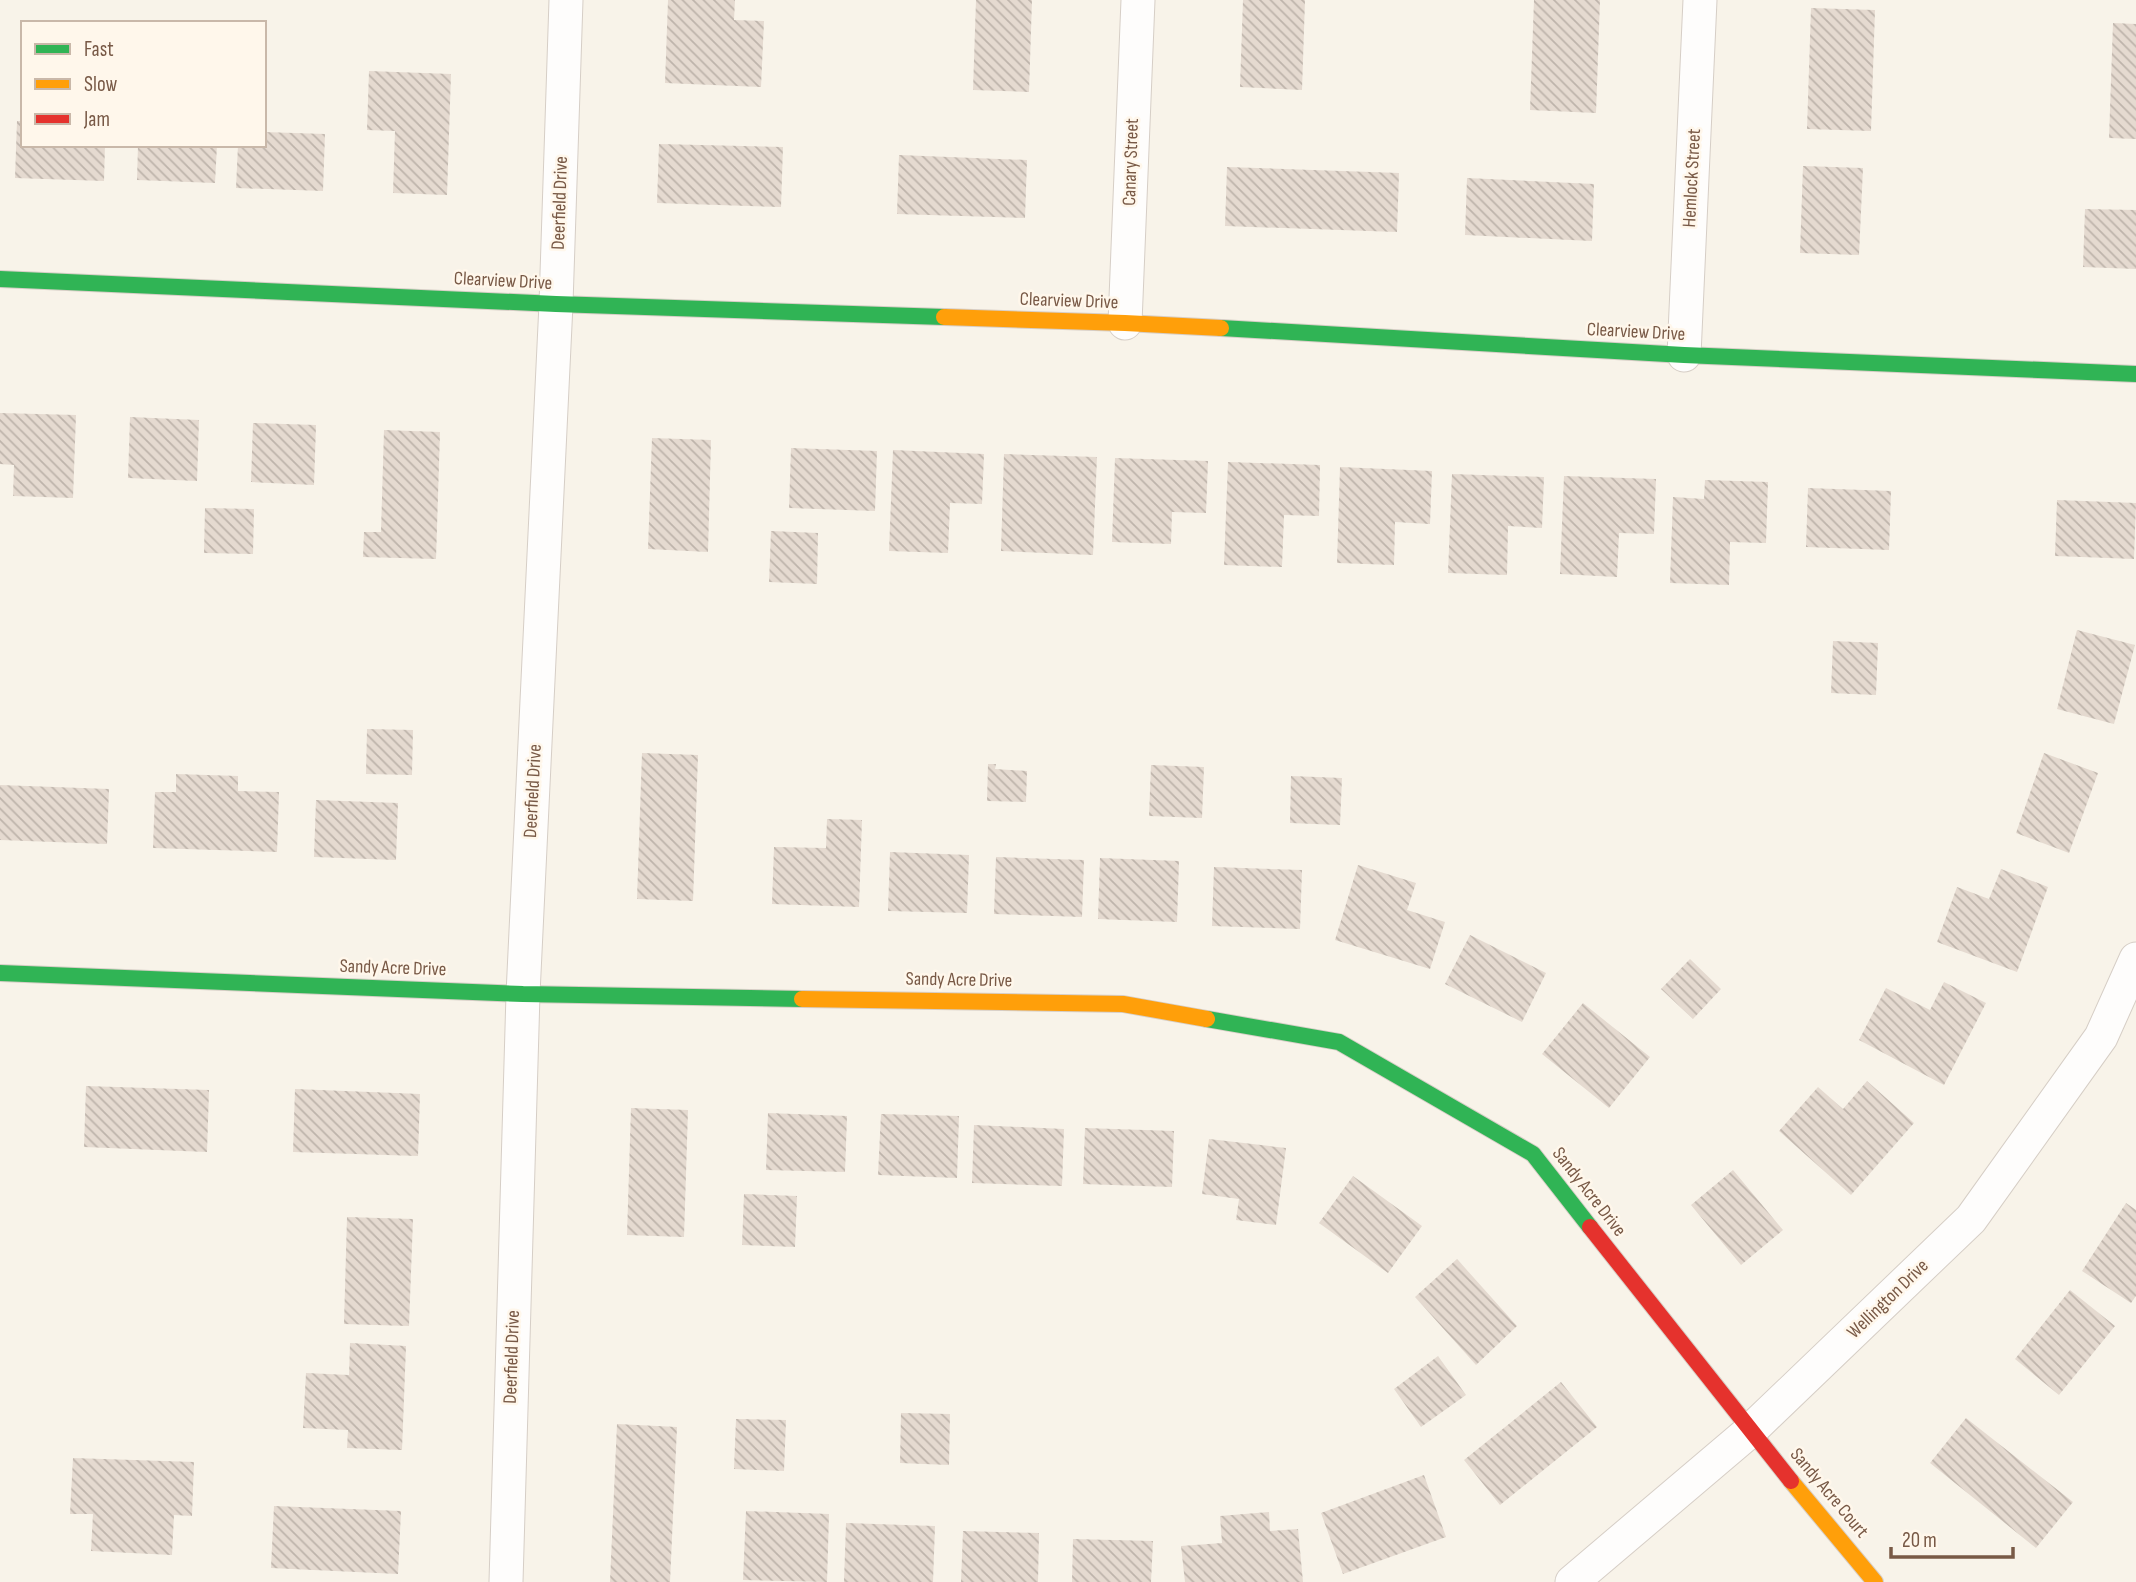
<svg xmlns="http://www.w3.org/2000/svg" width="2136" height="1582" font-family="'Sofia Sans Condensed',sans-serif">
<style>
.building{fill:url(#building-back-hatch)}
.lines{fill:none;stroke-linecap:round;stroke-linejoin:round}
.street-casing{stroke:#d6cec6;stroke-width:35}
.fast-casing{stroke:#d7cec6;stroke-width:18}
.slow-casing{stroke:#d7cec6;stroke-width:18}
.jam-casing{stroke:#d7cec6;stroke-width:18}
.street{stroke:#fefdfc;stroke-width:33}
.fast{stroke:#30b455;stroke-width:16}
.slow{stroke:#ff9f0a;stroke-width:16}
.jam{stroke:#e5322d;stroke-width:16}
.labels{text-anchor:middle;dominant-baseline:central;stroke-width:5;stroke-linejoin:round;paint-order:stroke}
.street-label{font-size:19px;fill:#785946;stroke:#fff7eb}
</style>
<defs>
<pattern id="building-back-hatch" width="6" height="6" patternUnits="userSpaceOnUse" patternTransform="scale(1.75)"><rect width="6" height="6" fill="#e5dad0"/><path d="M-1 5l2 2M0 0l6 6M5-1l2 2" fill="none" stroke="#beb4ab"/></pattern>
</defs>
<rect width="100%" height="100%" fill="#f8f3e9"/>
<path class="building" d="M 668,0 L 735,0 L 734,20 L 764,21 L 761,87 L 665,83 Z
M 976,0 L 1032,0 L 1029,92 L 973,90 Z
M 1243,0 L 1305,0 L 1302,90 L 1240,87 Z
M 1534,0 L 1600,0 L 1596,113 L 1530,110 Z
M 1811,8 L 1875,10 L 1871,131 L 1807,129 Z
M 2113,23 L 2136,24 L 2136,139 L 2109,138 Z
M 369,71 L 451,74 L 447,195 L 393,193 L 395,131 L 367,130 Z
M 17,121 L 23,121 L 23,145 L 105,145 L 104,181 L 15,178 Z
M 264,132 L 325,134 L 323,191 L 236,188 L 238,145 L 264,145 Z
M 659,144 L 783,147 L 781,207 L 657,203 Z
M 138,145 L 217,145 L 215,183 L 137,180 Z
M 899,155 L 1027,160 L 1025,218 L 897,214 Z
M 1803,166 L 1863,168 L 1859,255 L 1800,253 Z
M 1227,167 L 1399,173 L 1397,232 L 1225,226 Z
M 1467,178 L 1594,184 L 1592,241 L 1465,235 Z
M 2085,209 L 2136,210 L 2136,269 L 2083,267 Z
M 0,413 L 76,415 L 73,498 L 13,496 L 14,465 L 0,464 Z
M 130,417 L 199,420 L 197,481 L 128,478 Z
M 253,423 L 316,425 L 314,485 L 251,482 Z
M 384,430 L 440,432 L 436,559 L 363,557 L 364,532 L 381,532 Z
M 652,438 L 711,440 L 708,552 L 648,549 Z
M 791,448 L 877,451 L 875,511 L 789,508 Z
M 893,450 L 984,454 L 982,504 L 950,503 L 948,553 L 889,551 Z
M 1004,454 L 1097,457 L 1093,555 L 1001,551 Z
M 1115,458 L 1208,461 L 1206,513 L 1172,512 L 1171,544 L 1112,542 Z
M 1228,462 L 1320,465 L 1319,516 L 1284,515 L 1282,567 L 1224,565 Z
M 1340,467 L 1432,471 L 1430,524 L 1395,522 L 1394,565 L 1337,563 Z
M 1452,474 L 1544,477 L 1542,528 L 1508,526 L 1507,575 L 1448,573 Z
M 1564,476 L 1656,479 L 1654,534 L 1619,533 L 1617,577 L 1560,574 Z
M 1705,480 L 1768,482 L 1766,543 L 1730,542 L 1729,585 L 1670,583 L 1673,497 L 1704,499 Z
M 1808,488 L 1891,491 L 1889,550 L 1806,547 Z
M 2057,500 L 2136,503 L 2134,559 L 2055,556 Z
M 205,508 L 254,509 L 253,554 L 204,553 Z
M 771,531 L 818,533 L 817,584 L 769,582 Z
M 2077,630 L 2135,645 L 2114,724 L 2057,709 Z
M 1833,641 L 1878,643 L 1876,695 L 1831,693 Z
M 367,729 L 413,730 L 412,775 L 366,774 Z
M 642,753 L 698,755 L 693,901 L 637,899 Z
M 2044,753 L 2098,773 L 2069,853 L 2016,833 Z
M 988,764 L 996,764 L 995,769 L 1027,771 L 1026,802 L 987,801 Z
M 1151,765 L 1204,767 L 1202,818 L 1149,816 Z
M 176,774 L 238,776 L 238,791 L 279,792 L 277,852 L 153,848 L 155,792 L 176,792 Z
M 1291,776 L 1342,778 L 1340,825 L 1290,823 Z
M 0,785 L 109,789 L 107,844 L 0,840 Z
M 316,800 L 398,803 L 396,860 L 314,857 Z
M 827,819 L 862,820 L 859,907 L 772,904 L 774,847 L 826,848 Z
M 890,852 L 969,855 L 967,913 L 888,911 Z
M 996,857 L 1084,860 L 1082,917 L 994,914 Z
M 1100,858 L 1179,861 L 1177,922 L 1098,919 Z
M 1358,865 L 1416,883 L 1407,910 L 1445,922 L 1430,969 L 1335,940 Z
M 1214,867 L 1302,870 L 1300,929 L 1212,926 Z
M 2001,869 L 2048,887 L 2017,972 L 1937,942 L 1957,887 L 1989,899 Z
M 1470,935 L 1546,973 L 1522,1022 L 1445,984 Z
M 1690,959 L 1721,989 L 1693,1019 L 1661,989 Z
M 1944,982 L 1986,1003 L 1944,1085 L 1859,1040 L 1886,988 L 1930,1010 Z
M 1583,1003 L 1650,1057 L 1609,1108 L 1542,1054 Z
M 1867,1081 L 1914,1123 L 1851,1195 L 1779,1131 L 1818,1087 L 1843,1109 Z
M 86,1086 L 209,1090 L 207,1152 L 84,1147 Z
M 295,1089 L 420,1094 L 418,1156 L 293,1152 Z
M 631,1108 L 688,1110 L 684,1237 L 627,1235 Z
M 768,1113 L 847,1116 L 845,1172 L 766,1170 Z
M 881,1114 L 959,1116 L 957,1178 L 878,1175 Z
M 974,1125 L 1064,1129 L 1062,1186 L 972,1183 Z
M 1085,1128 L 1174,1131 L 1172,1187 L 1083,1184 Z
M 1209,1139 L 1286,1148 L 1276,1225 L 1236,1220 L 1239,1199 L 1202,1194 Z
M 1733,1170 L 1783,1230 L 1741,1265 L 1691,1205 Z
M 1353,1176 L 1422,1226 L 1388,1273 L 1319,1223 Z
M 744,1194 L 797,1196 L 795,1247 L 742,1245 Z
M 2126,1203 L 2136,1210 L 2136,1296 L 2131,1303 L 2082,1271 Z
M 347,1217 L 413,1219 L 409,1326 L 344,1324 Z
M 1457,1259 L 1517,1326 L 1476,1365 L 1415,1297 Z
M 2070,1290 L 2115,1326 L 2059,1395 L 2015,1359 Z
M 350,1343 L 406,1346 L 402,1450 L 347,1448 L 348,1430 L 303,1428 L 306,1373 L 349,1375 Z
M 1438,1356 L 1466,1395 L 1421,1427 L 1394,1389 Z
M 1561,1382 L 1597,1427 L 1500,1505 L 1464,1460 Z
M 901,1413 L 950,1414 L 949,1465 L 900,1463 Z
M 1966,1418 L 2073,1502 L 2036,1548 L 1930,1463 Z
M 736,1419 L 786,1420 L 784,1471 L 734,1469 Z
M 617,1424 L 677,1427 L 670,1582 L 610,1582 Z
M 73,1458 L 194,1462 L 192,1516 L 174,1515 L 172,1555 L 91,1551 L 93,1514 L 70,1514 Z
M 1424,1475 L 1446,1537 L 1343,1574 L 1321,1513 Z
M 274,1506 L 401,1511 L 398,1574 L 271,1568 Z
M 746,1511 L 829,1514 L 827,1582 L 743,1580 Z
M 1269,1512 L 1270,1531 L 1298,1529 L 1303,1582 L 1185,1582 L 1181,1546 L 1222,1543 L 1220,1516 Z
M 846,1523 L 935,1526 L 933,1582 L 844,1582 Z
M 963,1531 L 1039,1533 L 1038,1582 L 961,1582 Z
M 1073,1539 L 1153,1541 L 1151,1582 L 1072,1582 Z"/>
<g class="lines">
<defs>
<path id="street" d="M 1125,323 L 1138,0
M 1684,355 L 1700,0
M 506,1582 L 523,994 L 556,304 L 566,0
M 1572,1582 L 1750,1431 L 1971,1219 L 2101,1037 L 2136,959"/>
<path id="fast" d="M 0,279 L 556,304 L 944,317
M 1221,328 L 1684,355 L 2136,374
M 0,973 L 523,994 L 802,999
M 1207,1019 L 1339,1042 L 1533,1154 L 1590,1227"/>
<path id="slow" d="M 944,317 L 1125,323 L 1221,328
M 802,999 L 1123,1004 L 1207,1019
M 1791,1481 L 1875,1582"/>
<path id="jam" d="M 1590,1227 L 1791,1481"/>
</defs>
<use href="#street" class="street-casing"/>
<use href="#fast" class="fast-casing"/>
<use href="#slow" class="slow-casing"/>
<use href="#jam" class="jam-casing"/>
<use href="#street" class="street"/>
<use href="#fast" class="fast"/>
<use href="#slow" class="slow"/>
<use href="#jam" class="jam"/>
</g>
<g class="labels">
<g class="street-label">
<text transform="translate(1131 162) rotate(-88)">Canary Street</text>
<text transform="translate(1692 178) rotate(-87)">Hemlock Street</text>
<text transform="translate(560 203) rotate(-88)">Deerfield Drive</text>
<text transform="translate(503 281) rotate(3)">Clearview Drive</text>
<text transform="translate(1069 301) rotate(2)">Clearview Drive</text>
<text transform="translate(1636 332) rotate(3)">Clearview Drive</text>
<text transform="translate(533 791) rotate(-87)">Deerfield Drive</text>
<text transform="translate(393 968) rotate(2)">Sandy Acre Drive</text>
<text transform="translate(959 980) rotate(1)">Sandy Acre Drive</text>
<text transform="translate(1589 1192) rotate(52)">Sandy Acre Drive</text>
<text transform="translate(1888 1299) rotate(-44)">Wellington Drive</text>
<text transform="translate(512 1357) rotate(-88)">Deerfield Drive</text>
<text transform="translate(1829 1493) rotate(50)">Sandy Acre Court</text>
</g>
</g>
<rect x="21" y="21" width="245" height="126" fill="#fff7eb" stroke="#c9b8a9" stroke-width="2"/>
<rect x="35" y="44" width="35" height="10" fill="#30b455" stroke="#c9b8a9" stroke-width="2"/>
<text x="84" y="56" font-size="21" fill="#785946">Fast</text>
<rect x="35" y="79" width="35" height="10" fill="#ff9f0a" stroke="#c9b8a9" stroke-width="2"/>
<text x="84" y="91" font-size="21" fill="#785946">Slow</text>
<rect x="35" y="114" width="35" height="10" fill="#e5322d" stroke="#c9b8a9" stroke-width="2"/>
<text x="84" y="126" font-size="21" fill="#785946">Jam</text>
<path d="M1891 1547v10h122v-10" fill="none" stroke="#785946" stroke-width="3.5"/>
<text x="1902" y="1547" font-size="21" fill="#785946" stroke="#fff7eb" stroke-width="5" paint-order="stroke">20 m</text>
</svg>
